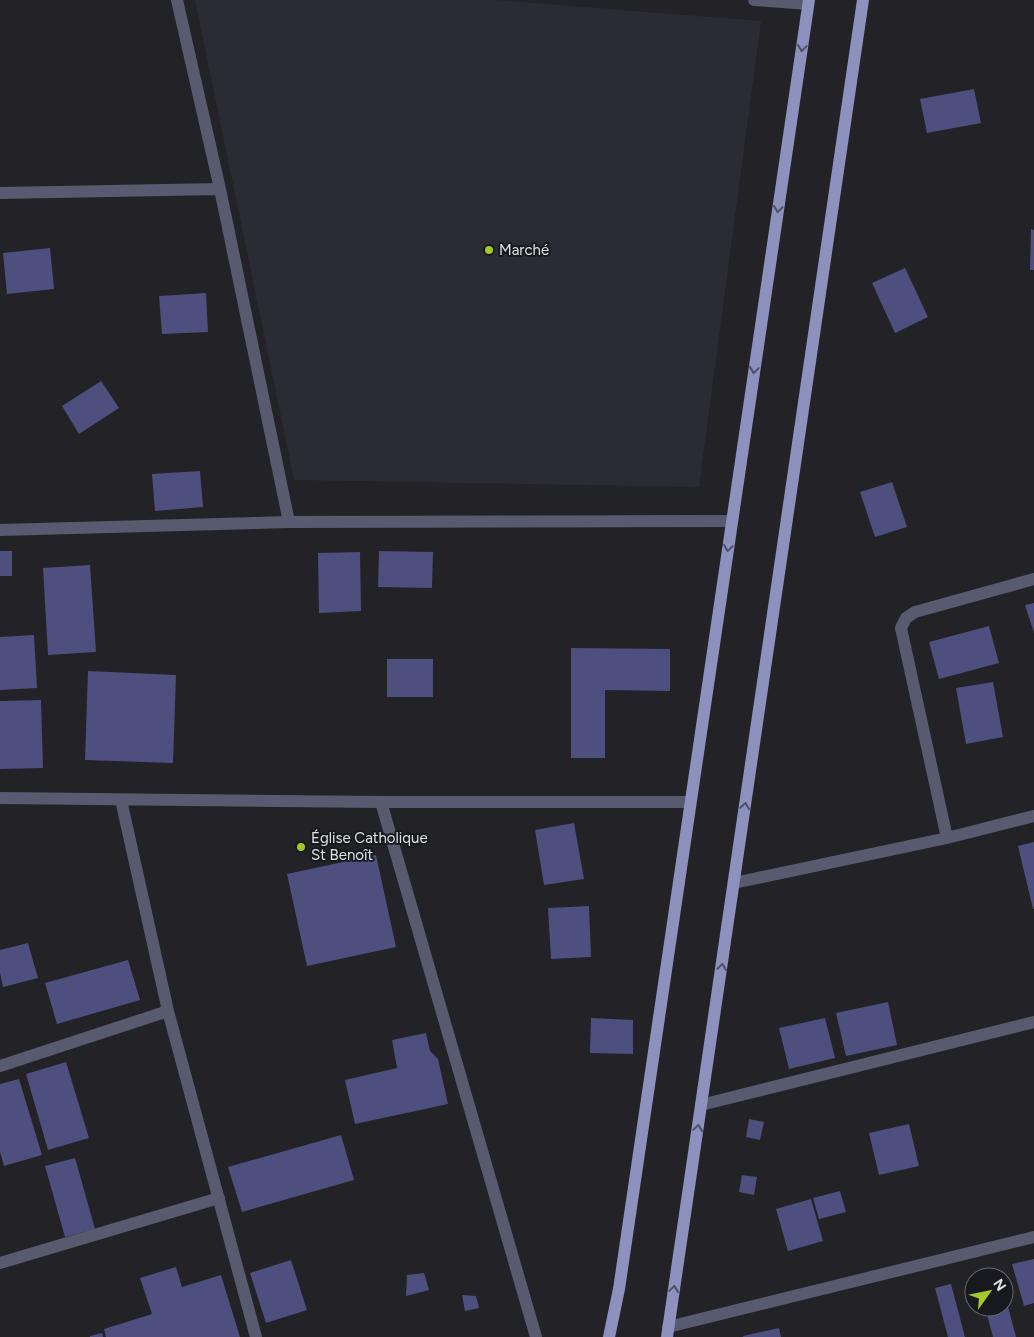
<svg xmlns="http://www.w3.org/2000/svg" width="1034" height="1337" font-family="Figtree,sans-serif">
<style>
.built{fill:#2a2b35}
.building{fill:#4d4f7e}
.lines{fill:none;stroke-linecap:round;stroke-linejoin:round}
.minor{stroke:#585a6f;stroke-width:12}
.major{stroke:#8d91bd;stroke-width:12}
.oneway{stroke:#4d4f66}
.poi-dot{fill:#a1c92a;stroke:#18191e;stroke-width:2}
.labels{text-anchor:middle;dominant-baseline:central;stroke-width:4;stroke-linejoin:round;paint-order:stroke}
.poi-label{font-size:15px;fill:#e0e1e4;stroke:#18191e;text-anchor:start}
</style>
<rect width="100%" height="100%" fill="#222227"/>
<path class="built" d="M 195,0 L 494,0 L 761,21 L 699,487 L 294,480 Z"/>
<path class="building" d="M 974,89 L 981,123 L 927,133 L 920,99 Z
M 1031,229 L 1034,230 L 1034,270 L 1030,270 Z
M 50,248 L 54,289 L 7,294 L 3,253 Z
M 905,268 L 928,317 L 895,333 L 872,283 Z
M 206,293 L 208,332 L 162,334 L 159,296 Z
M 101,381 L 119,408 L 79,434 L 62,406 Z
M 200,471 L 203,507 L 155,511 L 152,474 Z
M 892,482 L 907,527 L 875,537 L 860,492 Z
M 0,551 L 12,551 L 12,576 L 0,576 Z
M 379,551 L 433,552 L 432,588 L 378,587 Z
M 360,552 L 361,611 L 319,613 L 318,553 Z
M 90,565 L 96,652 L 48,655 L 43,568 Z
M 1034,603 L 1034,633 L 1025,605 Z
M 989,626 L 999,663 L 939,679 L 929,642 Z
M 34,635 L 37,688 L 0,690 L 0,637 Z
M 571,648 L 670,649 L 670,691 L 605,690 L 605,758 L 571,758 Z
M 387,659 L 433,659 L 433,697 L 387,697 Z
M 88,671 L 176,675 L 173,763 L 85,760 Z
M 993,682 L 1003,737 L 966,744 L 956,688 Z
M 41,700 L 43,768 L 0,769 L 0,701 Z
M 574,823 L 584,879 L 544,885 L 535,830 Z
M 1034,842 L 1034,909 L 1033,909 L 1018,846 Z
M 376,855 L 396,947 L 307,966 L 287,874 Z
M 589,906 L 591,957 L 551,959 L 548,908 Z
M 28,943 L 38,978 L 3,987 L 0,973 L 0,950 Z
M 128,960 L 140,1000 L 57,1024 L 45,983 Z
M 888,1002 L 897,1045 L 846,1056 L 836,1013 Z
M 591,1018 L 633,1020 L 633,1054 L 590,1053 Z
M 825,1018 L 835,1058 L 789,1069 L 779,1028 Z
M 426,1033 L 430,1051 L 438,1059 L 448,1104 L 355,1124 L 345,1080 L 397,1068 L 392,1040 Z
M 66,1062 L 89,1138 L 48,1150 L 26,1074 Z
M 19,1079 L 42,1155 L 4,1166 L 0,1152 L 0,1084 Z
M 749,1119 L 764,1122 L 760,1140 L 746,1137 Z
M 909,1124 L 919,1166 L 879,1175 L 869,1133 Z
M 341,1135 L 354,1180 L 242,1212 L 228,1167 Z
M 75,1158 L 95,1229 L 65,1237 L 45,1166 Z
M 742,1175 L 757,1177 L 754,1195 L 739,1192 Z
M 840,1191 L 846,1212 L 819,1219 L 813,1198 Z
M 811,1199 L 823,1241 L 788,1251 L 776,1209 Z
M 1034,1259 L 1034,1303 L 1024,1306 L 1012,1264 Z
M 291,1260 L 307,1310 L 266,1323 L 250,1273 Z
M 176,1267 L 182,1287 L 221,1275 L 240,1337 L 106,1337 L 104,1329 L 152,1314 L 140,1278 Z
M 998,1271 L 1000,1277 L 979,1277 L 979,1276 Z
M 424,1273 L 429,1290 L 406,1296 L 407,1275 Z
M 951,1284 L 965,1337 L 948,1337 L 935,1288 Z
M 462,1295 L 476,1296 L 479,1308 L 465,1311 Z
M 1005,1295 L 1016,1337 L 993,1337 L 985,1307 L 1004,1307 Z
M 779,1328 L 781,1337 L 743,1337 L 743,1336 Z
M 102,1333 L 103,1337 L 90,1337 L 90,1336 Z"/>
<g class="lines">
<path class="minor" d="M 177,0 L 220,189 L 289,522
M 754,0 L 808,4
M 0,193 L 220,189
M 0,530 L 289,522 L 732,521
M 0,798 L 381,802 L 690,802
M 121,800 L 168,1011 L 256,1337
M 381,802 L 536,1337
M 947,838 L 901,628 L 906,618 L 915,612 L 1034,579
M 734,883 L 947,838 L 1034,816
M 0,1066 L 168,1011
M 701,1105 L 1034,1022
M 0,1263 L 219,1198
M 668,1327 L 1034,1237"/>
<path class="major" d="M 609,1337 L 619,1289 L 809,0
M 667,1337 L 863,0"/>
</g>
<defs><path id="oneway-chevron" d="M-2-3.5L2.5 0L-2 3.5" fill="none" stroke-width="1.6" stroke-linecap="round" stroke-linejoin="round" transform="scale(1.25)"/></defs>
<g class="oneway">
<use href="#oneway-chevron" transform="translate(802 48) rotate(98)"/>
<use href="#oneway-chevron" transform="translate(778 209) rotate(98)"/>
<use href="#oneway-chevron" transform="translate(754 370) rotate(98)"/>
<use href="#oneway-chevron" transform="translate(728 548) rotate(98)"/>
<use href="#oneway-chevron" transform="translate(745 806) rotate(-82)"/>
<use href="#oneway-chevron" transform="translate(722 967) rotate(-82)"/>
<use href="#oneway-chevron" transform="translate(698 1128) rotate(-82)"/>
<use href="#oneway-chevron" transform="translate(674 1289) rotate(-82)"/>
</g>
<g class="poi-dot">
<circle cx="489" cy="250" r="5"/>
<circle cx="301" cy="847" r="5"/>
</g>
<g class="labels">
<g class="poi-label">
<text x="499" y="250">Marché</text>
<text x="311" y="838">Église Catholique<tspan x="311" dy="17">St Benoît</tspan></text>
</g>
</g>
<g transform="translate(989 1292) rotate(57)"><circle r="24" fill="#18191e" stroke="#68696d"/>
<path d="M0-4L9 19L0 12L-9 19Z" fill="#a1c92a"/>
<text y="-8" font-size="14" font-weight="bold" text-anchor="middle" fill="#e0e1e4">N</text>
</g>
</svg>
